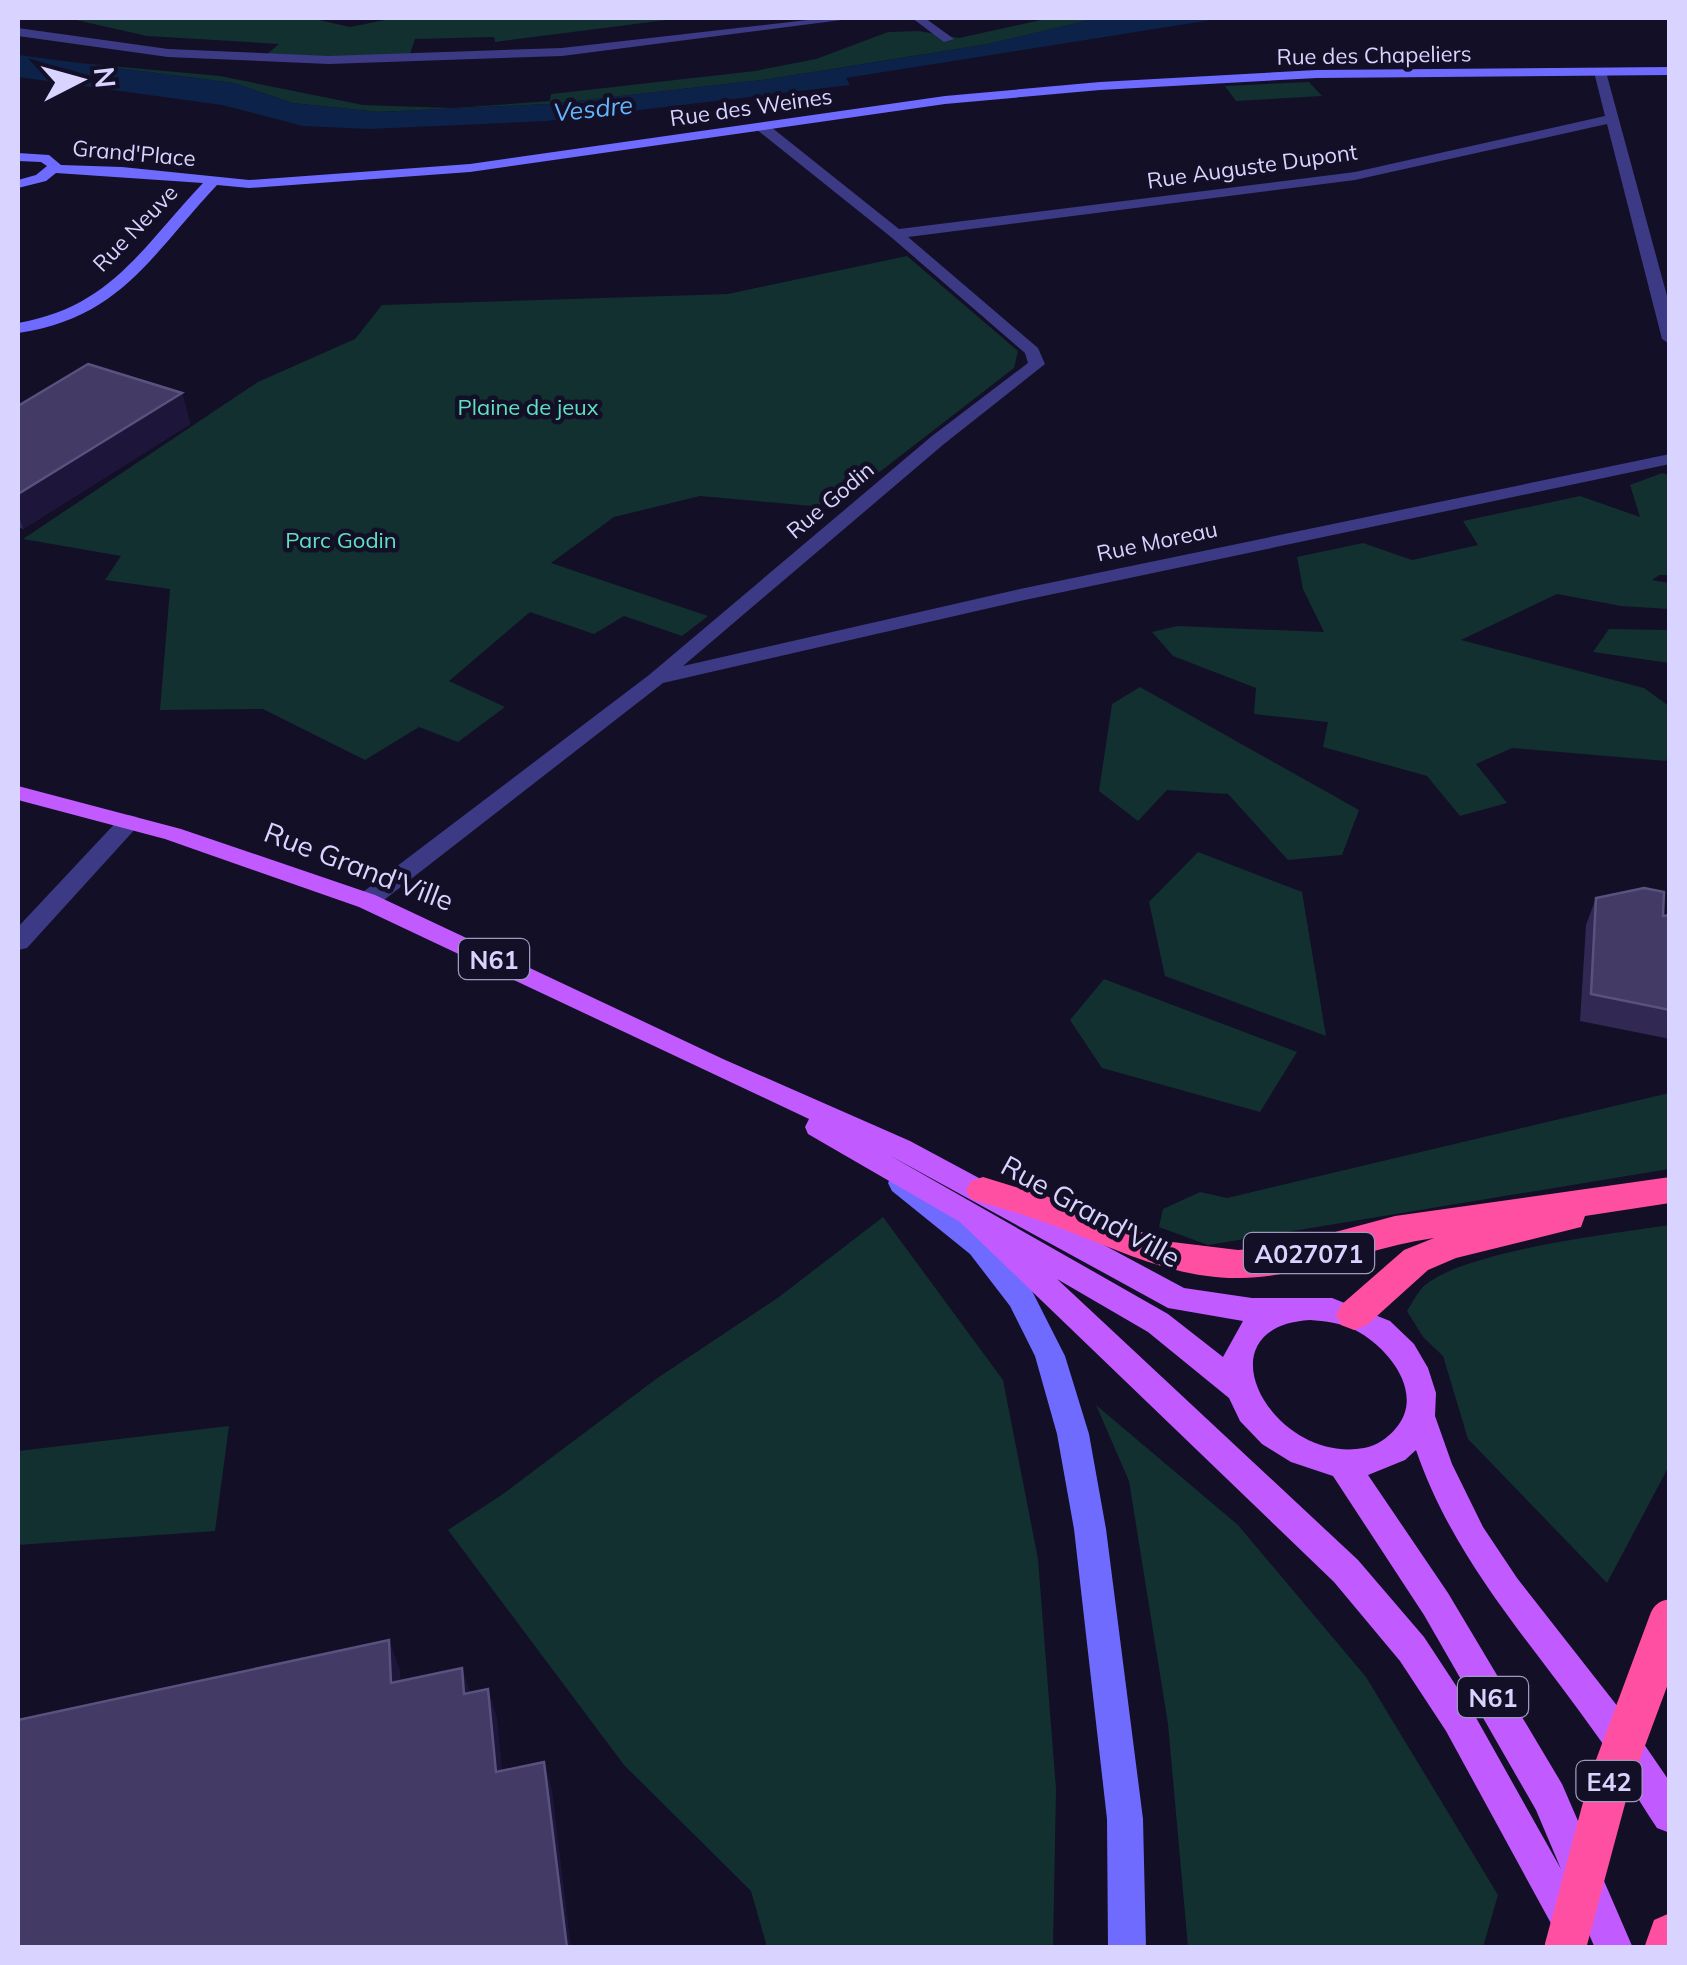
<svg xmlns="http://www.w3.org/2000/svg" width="1687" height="1965" font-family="Mulish,sans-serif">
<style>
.green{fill:#12302f}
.water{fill:#0c2248}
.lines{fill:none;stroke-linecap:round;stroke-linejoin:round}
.street{fill:#3d3a85;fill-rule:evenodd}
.secondary{fill:#6f6bff;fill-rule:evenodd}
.primary{fill:#c25bff;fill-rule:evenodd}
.highway{fill:#ff4fa3;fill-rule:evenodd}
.highway-bridge{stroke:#ff4fa3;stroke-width:41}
.wall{fill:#312854}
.shaded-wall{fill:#1d163a}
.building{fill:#433a66;stroke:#5a527e;stroke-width:2.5}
.labels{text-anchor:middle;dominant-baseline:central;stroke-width:9;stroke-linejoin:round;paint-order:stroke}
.far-street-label{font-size:22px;fill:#d9d4ff;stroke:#130f26}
.far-park-label{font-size:22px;fill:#5fe0c0;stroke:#130f26}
.far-water-label{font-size:25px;font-style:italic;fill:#62b6ff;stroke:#130f26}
.shield{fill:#130f26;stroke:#9e99be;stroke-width:2.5}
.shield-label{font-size:25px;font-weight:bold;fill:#d9d4ff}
.street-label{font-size:28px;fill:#d9d4ff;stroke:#130f26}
</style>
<rect width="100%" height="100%" fill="#130f26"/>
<path class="green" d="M 67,18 L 310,18 L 350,27 L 395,18 L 682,18 L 495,42 L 494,37 L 415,39 L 409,57 L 265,56 L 279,44 L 147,36 Z
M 1050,18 L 1099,18 L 988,44 L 770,79 L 550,104 L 378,112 L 292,103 L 234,83 L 78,63 L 220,76 L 363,105 L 453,108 L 550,101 L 551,94 L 755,71 L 816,59 L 888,32 L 919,31 L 959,38 Z
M 1309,82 L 1322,96 L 1236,101 L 1225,86 Z
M 907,256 L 1018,351 L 1014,368 L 833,508 L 700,496 L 614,517 L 551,563 L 708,616 L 682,636 L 624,616 L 594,634 L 530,612 L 449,681 L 505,707 L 458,742 L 419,727 L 365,760 L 263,709 L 160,710 L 170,589 L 105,580 L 121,556 L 23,539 L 258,382 L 355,339 L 382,305 L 728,294 Z
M 1662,473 L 1669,475 L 1669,575 L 1659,575 L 1652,580 L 1669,583 L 1669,609 L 1621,606 L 1557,594 L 1461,640 L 1644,688 L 1669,706 L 1669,752 L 1666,761 L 1512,748 L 1476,764 L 1507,803 L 1460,816 L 1427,776 L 1323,747 L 1328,722 L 1254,714 L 1256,688 L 1173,656 L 1152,632 L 1177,626 L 1324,632 L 1303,589 L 1297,557 L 1363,543 L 1412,560 L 1478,545 L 1463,521 L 1580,496 L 1640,517 L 1630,485 Z
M 1609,629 L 1669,630 L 1669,663 L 1593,652 Z
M 1140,687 L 1359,810 L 1342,855 L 1288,860 L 1228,794 L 1167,790 L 1138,821 L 1099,791 L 1112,704 Z
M 1198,852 L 1302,892 L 1326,1036 L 1165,976 L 1149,902 Z
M 1104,979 L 1297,1052 L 1260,1112 L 1102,1068 L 1070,1020 Z
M 1669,1093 L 1669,1169 L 1208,1245 L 1159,1227 L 1163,1209 L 1200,1192 L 1227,1198 Z
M 883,1217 L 1003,1380 L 1038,1559 L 1056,1789 L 1053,1947 L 767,1947 L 751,1891 L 624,1765 L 448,1530 L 503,1494 L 656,1379 L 779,1297 Z
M 1669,1225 L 1669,1466 L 1607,1583 L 1468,1439 L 1443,1356 L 1423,1337 L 1407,1311 C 1412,1303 1418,1291 1425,1285 C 1468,1250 1612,1234 1669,1225 Z
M 1096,1405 L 1238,1525 L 1366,1677 L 1498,1895 L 1483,1947 L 1188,1947 L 1168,1724 L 1129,1481 Z
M 229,1426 L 215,1531 L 18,1545 L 18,1451 Z"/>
<path class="water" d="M 1096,18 L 1224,18 L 846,78 L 850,85 L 547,121 L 370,129 L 303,126 L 222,105 L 18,77 L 18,55 L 234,83 L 292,103 L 378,112 L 550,104 L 770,79 L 988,44 Z"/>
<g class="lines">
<path class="street" d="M 825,18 L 857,18 L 562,56 L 329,64 L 168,57 L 18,36 L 18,28 L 168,49 L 329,56 L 562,48 Z
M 912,18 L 925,18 L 954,39 L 944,42 Z
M 1600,68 L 1606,72 L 1670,307 L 1670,344 L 1662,339 L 1607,124 L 1355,180 L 908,237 L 1038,348 L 1045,364 L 944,444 L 683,666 L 1020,589 L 1670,454 L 1670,464 L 1020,601 L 663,683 L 375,907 L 359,907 L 355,901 L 359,895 L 649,675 L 932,436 L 1028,363 L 1025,353 L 891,237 L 756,129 L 756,123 L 766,123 L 899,229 L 1355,172 L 1605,116 L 1594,72 Z
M 129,815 L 137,817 L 140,822 L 137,827 L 27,948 L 18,950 L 18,927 L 121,817 Z"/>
<path class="secondary" d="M 1670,67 L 1670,75 L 1317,78 L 1100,90 L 945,104 L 470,172 L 249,188 L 217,185 C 151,255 121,318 18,333 L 18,323 C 111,307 142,247 203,183 L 56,173 L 46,181 L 18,188 L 18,180 L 36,175 L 47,166 L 41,162 L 18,161 L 18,153 L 49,155 L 61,165 L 122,167 L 249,180 L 470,164 L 945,96 L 1100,82 L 1317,70 Z
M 902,1172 L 912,1175 L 990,1238 L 1031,1289 L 1065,1356 L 1089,1434 L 1106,1529 L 1143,1819 L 1146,1948 L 1108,1948 L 1107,1819 L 1074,1529 L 1057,1434 L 1035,1356 L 1010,1306 L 970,1254 L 892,1191 L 888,1183 L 892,1175 Z"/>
<path class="primary" d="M 18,786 L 181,829 L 375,895 L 723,1059 L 910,1141 L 1184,1288 L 1252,1298 L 1332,1298 L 1390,1321 L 1414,1344 L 1428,1368 L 1436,1393 L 1435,1416 L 1452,1464 L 1483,1527 L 1517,1578 L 1622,1712 L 1670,1782 L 1670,1833 L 1657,1828 C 1637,1798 1619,1766 1598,1737 C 1532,1643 1454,1561 1416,1450 L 1405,1460 L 1368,1475 L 1448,1593 L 1562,1784 L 1633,1948 L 1595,1948 L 1588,1932 L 1585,1938 L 1572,1944 L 1559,1938 L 1446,1731 L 1400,1661 L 1334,1582 L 960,1222 L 808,1134 L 805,1127 L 809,1119 L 359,907 L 165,839 L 18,800 ZM 889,1155 L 1168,1308 L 1243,1321 L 1223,1357 L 1168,1314 ZM 1057,1279 L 1148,1332 L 1229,1398 L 1240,1421 L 1262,1444 L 1291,1462 L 1333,1476 L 1424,1615 L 1536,1810 L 1561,1869 L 1470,1707 L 1424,1637 L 1358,1560 ZM 1310,1320 C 1325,1321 1341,1323 1355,1330 C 1387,1346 1426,1393 1396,1428 C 1388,1438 1376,1446 1364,1448 C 1273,1465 1196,1327 1310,1320 Z"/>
<path class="highway" d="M 983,1177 L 1065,1202 L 1164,1241 L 1238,1250 L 1283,1246 L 1395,1216 L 1670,1177 L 1670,1203 L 1585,1216 L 1581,1227 L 1456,1258 L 1428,1270 L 1367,1325 L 1354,1330 L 1341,1325 L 1336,1315 L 1341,1305 L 1404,1250 L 1434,1238 C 1369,1247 1306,1277 1240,1278 C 1168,1279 1110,1245 1044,1222 C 1020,1213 995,1207 971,1199 L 966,1190 L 971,1181 Z
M 1670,1913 L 1670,1948 L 1644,1948 L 1654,1920 Z"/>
<path class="highway-bridge" d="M 1565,1948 L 1610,1781 L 1670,1620"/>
</g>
<path class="wall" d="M 182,393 L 190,424 L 23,529 L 18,527 L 18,406 Z
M 1596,898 L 1663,916 L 1670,915 L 1670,1039 L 1580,1021 L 1586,925 Z"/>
<path class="shaded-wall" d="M 182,393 L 190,424 L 23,529 L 18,513 L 18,494 Z
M 389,1640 L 400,1670 L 402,1712 L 391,1683 Z
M 462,1668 L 472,1697 L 464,1694 Z
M 488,1689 L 497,1718 L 505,1800 L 496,1772 Z
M 544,1762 L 552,1790 L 571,1948 L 567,1948 Z"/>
<path class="building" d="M 88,364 L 182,393 L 18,494 L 18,406 Z
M 1644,888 L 1664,892 L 1663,916 L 1670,915 L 1670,1010 L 1591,994 L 1596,898 Z
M 389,1640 L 391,1683 L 462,1668 L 464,1694 L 488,1689 L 496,1772 L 544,1762 L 567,1948 L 18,1948 L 18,1720 Z"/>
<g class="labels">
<g class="far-street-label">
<text transform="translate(1374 55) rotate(-1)">Rue des Chapeliers</text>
<text transform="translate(751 107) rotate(-8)">Rue des Weines</text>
<text transform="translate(134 153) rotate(5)">Grand'Place</text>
<text transform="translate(1252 166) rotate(-8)">Rue Auguste Dupont</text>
<text transform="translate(135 228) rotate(-46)">Rue Neuve</text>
<text transform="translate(830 500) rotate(-40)">Rue Godin</text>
<text transform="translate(1157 541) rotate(-12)">Rue Moreau</text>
</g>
<g class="far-park-label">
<text x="528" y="407">Plaine de jeux</text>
<text x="341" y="540">Parc Godin</text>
</g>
<g class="far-water-label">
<text transform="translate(593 108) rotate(-6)">Vesdre</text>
</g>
<g class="shield">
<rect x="459" y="939" width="70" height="40" rx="8"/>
<rect x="1244" y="1233" width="130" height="40" rx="8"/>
<rect x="1458" y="1677" width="70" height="40" rx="8"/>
<rect x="1576.5" y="1761" width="65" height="40" rx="8"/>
</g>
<g class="shield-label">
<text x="494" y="959">N61</text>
<text x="1309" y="1253">A027071</text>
<text x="1493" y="1697">N61</text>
<text x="1609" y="1781">E42</text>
</g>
<g class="street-label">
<text transform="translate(359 866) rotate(21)">Rue Grand'Ville</text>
<text transform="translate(1091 1211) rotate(29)">Rue Grand'Ville</text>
</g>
</g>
<rect width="1687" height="1965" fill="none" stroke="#d9d4ff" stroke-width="40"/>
<g transform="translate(80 80) rotate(84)" stroke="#130f26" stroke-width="8" paint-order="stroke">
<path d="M0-8L18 38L0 25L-18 38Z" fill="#d9d4ff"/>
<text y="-15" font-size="28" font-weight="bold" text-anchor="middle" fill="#d9d4ff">N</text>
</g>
</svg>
